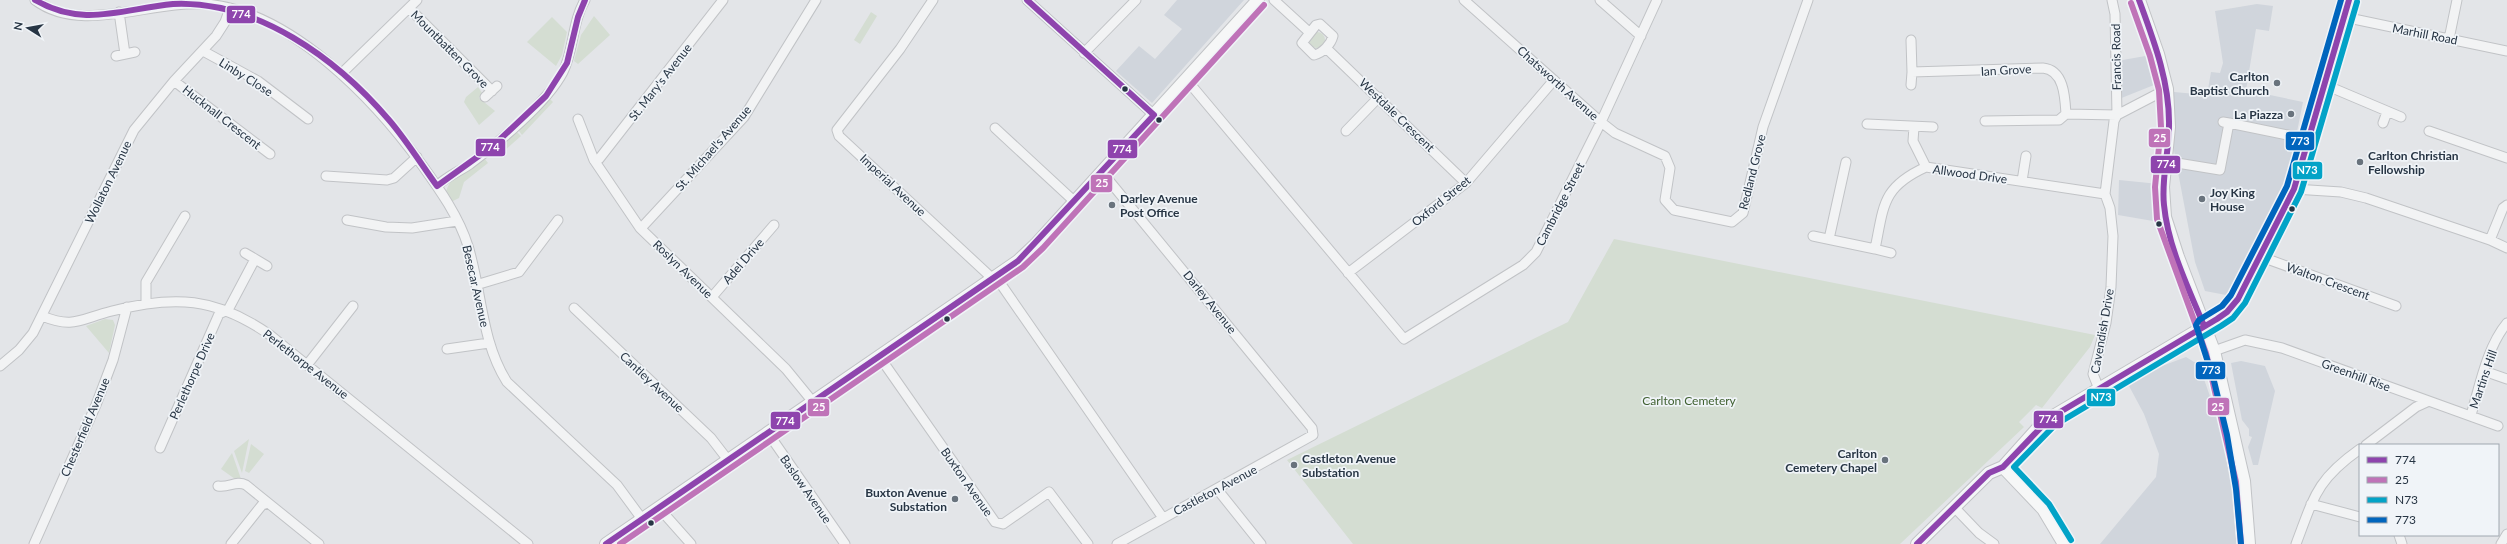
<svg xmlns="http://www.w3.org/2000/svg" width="2507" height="544" font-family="Lato,sans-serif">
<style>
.built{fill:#d0d5dc}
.green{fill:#d4ddd2}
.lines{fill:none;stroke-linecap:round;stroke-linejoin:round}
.street-casing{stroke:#c1c3c6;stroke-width:11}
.secondary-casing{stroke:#c1c3c6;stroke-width:14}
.street{stroke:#f2f3f4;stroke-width:9}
.secondary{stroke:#f6f7f7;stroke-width:12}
.bus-1-casing{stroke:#f0f4f8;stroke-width:9}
.bus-2-casing{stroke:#f0f4f8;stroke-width:9}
.bus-3-casing{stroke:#f0f4f8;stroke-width:9}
.bus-4-casing{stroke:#f0f4f8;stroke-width:9}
.bus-1{stroke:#8e44ad;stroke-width:6}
.bus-2{stroke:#bf73b8;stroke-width:6}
.bus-3{stroke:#02a3c7;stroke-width:6}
.bus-4{stroke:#0065bd;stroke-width:6}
.poi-dot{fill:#69737d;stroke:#f0f4f8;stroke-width:1.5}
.bus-dot{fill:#273544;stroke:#f0f4f8;stroke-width:1.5}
.labels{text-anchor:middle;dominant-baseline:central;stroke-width:3.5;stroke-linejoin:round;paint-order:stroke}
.street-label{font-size:12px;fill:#273544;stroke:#f0f4f8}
.poi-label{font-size:12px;font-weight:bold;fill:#273544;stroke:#f0f4f8;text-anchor:end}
.park-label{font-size:12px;fill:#416132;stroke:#f0f4f8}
.line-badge{stroke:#f0f4f8;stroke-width:1.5}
.badge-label{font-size:11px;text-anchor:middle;font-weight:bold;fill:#fff}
</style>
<rect width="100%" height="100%" fill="#e3e5e8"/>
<path class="built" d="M 1177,0 L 1244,0 L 1152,103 L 1116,71 L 1139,46 L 1155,59 L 1182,29 L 1164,15 Z
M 2257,4 L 2273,6 L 2269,31 L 2256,29 L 2246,90 L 2303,102 L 2285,191 L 2230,296 L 2226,295 L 2205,291 L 2195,262 L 2174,151 L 2174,92 L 2207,95 L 2211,72 L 2220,73 L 2223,63 L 2215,11 Z
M 2151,55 L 2159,83 L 2119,99 L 2117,61 Z
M 2119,180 L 2159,184 L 2153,221 L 2118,215 Z
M 2186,357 L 2199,365 L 2232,459 L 2236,479 L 2239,544 L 2100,544 L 2156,477 L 2159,454 L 2144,414 L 2129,386 L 2154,369 Z
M 2241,361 L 2265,366 L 2275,391 L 2258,465 L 2253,465 L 2248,447 L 2252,437 L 2249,436 L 2249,429 L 2242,420 L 2231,363 Z"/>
<path class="green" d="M 871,12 L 877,16 L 860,44 L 854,40 Z
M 594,16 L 610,35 L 578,64 L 574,61 L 581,35 Z
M 552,17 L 567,32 L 562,55 L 556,66 L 527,42 Z
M1309 40a8 8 0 1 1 16 0a8 8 0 1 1-16 0Z
M 478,87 L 482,93 L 479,98 L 495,111 L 479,125 L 464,102 L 466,97 Z
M 551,94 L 553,96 L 550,99 L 553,102 L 522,135 L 519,131 L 520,127 Z
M 516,131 L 521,136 L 497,157 L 493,152 Z
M 484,158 L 488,163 L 464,182 L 459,198 L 451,202 L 446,191 L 450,182 Z
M 1614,239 L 2095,335 L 2090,347 L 2042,408 L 2036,405 L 2019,422 L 2024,427 L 1900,544 L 1353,544 L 1287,460 L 1568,322 Z
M 105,319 L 113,320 L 115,325 L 109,353 L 86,326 Z
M 249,439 L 242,473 L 234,451 Z
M 251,444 L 264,454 L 249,473 L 245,471 Z
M 232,453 L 241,479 L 235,479 L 221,469 Z"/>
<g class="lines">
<defs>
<path id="street" d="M 35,0 C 81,35 150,0 206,4 C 291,11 375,100 422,165 C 440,190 459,217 468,246 C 482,291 481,341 507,382 L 617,485 L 642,519
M 933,0 L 900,49 L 837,130 L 839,136 L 993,279
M 1027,0 L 1154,115
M 1274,0 L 1309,32
M 1464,0 L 1601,122 L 1615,133 L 1665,156 L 1670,168 L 1665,200 L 1674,210 L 1732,222 L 1743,213 L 1763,127 L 1808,0
M 1600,0 L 1641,36
M 409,8 L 492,91
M 119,12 L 125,54
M 2344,17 L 2507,51
M 1320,24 L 1333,36 C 1331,44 1323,53 1314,55 L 1302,43 L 1316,25 Z
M 2449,39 L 2457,0
M 1911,40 L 1912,72 L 2043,68 C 2064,70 2065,97 2066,114
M 1326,48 L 1466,183
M 203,51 L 258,81 L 308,119
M 1084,53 L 1136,0
M 116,56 L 135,52
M 341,74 L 417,0
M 1186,79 L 1404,339 L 1523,265 L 1536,252 L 1601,122 L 1657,0
M 174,81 L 270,154
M 2323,84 L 2401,117
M 1911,85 L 1912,72
M 485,97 L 497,86
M 578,119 L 594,160 L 640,228 L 786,369 L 813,402
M 1985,121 L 2059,120 L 2066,114 L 2117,115 L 2115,14 L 2112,0
M 2229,123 L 2307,139
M 2383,123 L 2387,112
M 1867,124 L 1933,127
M 1914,127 L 1913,141 L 1926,167
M 995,128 L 1075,202
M 1346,131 L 1379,97
M 2429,131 L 2507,158
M 594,160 L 599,159 L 723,0
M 2165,161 L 2220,170 L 2229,123 L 2223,122
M 1102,172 L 1312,428 L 1313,435 L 1117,544
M 326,176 L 387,180 L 394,178 L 417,157
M 2022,181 L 2026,156
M 437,186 C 446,177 460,171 470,164 C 498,143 547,103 563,72 C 574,50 572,22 585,0
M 2294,189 L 2341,192 L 2366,198 L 2490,240 L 2507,248
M 347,220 L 386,227 L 412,228 L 457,221
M 640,228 L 644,225 L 744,117 L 816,0
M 1813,236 L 1875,249 C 1884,205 1882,187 1926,167 L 2105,194
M 1829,239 L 1846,162
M 2490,240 L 2503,208 L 2507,205
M 1875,249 L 1891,253
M 245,253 L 267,266
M 2259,256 L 2396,306
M 1348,273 L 1466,183 L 1554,80
M 996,277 L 1163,518
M 476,285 L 519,272 L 558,220
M 712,297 L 774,225
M 146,304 L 146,282 L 185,216
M 574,308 L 711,438 L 728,460
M 42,316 C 74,329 80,319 112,311 C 174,295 216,297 270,335 L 528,544
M 447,349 L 489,343
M 2214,351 L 2245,340 L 2282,348 L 2498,426
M 879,356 L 995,522 L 1003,524 L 1049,492 L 1088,544
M 307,365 L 353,306
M 0,366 L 19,350 L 33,333 L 134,130 L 174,81 L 216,36 L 225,22 L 230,8
M 2484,371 L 2507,379
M 2099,389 L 2093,374 L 2106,323 L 2111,287 L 2113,236 L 2110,208 L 2105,194 L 2114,121 L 2117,115 L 2167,89
M 2471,415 C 2480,385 2487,347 2507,323
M 768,433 L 845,544
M 2366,445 L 2416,407 L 2427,402
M 160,448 L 219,314 L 228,310 L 255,259
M 218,486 C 229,488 236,480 246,485 L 319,544
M 1217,489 L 1261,544
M 2311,504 L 2360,517
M 1954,507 L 1979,533 L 1994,544
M 659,508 L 691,544
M 2399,535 L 2402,544
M 34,544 L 96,405 L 113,360 L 127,307
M 231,544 L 262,505 L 268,503
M 2296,544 C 2314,497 2316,480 2360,449
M 2501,544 L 2507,534"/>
<path id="secondary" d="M 2139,0 L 2158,54 L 2167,89 L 2169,127 L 2163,187 L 2165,217 L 2178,257 L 2214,351 L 2244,481 L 2249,544
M 2003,467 L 2043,509 L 2064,544
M 606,544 L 1018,261 L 1037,243 L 1258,0
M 1917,544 L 1989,473 L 2003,467 L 2038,428 L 2050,418 L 2217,319 L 2227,312 L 2238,299 L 2294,189 L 2349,0"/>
</defs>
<use href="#street" class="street-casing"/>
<use href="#secondary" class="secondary-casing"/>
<use href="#street" class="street"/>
<use href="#secondary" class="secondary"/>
<defs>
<path id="bus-1" d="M 35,0 C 83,28 122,9 173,4 C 257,0 337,59 389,120 C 407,141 421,164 437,186 L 494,145 L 546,96 L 567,63 L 578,17 L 585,0
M 2139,0 C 2154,41 2170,83 2169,126 C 2169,153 2161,179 2164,205 C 2168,247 2188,287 2204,326
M 606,544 L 1018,261 L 1154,115 L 1027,0
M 1917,544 L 1989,473 L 2003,467 L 2050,418 L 2217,319 L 2227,312 L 2238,299 L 2294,189 L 2349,0"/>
<path id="bus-2" d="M 2131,3 L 2150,56 L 2159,90 L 2161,127 L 2155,187 L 2157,219 L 2206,353 L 2236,482 L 2241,544
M 620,544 L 1023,267 L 1043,248 L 1264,5"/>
<path id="bus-3" d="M 2071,540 L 2049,504 L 2014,467 L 2055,425 L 2221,326 L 2233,318 L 2245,303 L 2301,192 L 2357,2"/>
<path id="bus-4" d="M 2241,544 L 2236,489 L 2227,435 L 2214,381 L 2196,325 L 2199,320 L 2222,306 L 2231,295 L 2287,186 L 2341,0"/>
</defs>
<use href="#bus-1" class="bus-1-casing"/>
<use href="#bus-2" class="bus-2-casing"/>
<use href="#bus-3" class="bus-3-casing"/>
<use href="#bus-4" class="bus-4-casing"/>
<use href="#bus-1" class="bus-1"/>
<use href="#bus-2" class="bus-2"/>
<use href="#bus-3" class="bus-3"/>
<use href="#bus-4" class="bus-4"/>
</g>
<g class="poi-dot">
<circle cx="2277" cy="83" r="4"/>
<circle cx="2291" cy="114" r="4"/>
<circle cx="2360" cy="162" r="4"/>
<circle cx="2202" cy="199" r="4"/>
<circle cx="1112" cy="205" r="4"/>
<circle cx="1885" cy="460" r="4"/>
<circle cx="1294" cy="465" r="4"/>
<circle cx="955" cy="499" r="4"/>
</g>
<g class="bus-dot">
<circle cx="1125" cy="89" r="3.5"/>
<circle cx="1159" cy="120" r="3.5"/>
<circle cx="2292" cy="209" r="3.5"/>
<circle cx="2159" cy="224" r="3.5"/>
<circle cx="947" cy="319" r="3.5"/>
<circle cx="651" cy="523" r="3.5"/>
</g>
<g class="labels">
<g class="street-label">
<text transform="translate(2425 34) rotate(11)">Marhill Road</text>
<text transform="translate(450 49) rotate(45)">Mountbatten Grove</text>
<text transform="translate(2116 57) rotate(-91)">Francis Road</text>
<text transform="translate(2006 70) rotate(-3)">Ian Grove</text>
<text transform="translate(246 77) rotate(32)">Linby Close</text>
<text transform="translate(660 82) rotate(-52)">St. Mary's Avenue</text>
<text transform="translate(1558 83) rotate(42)">Chatsworth Avenue</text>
<text transform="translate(1397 115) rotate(44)">Westdale Crescent</text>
<text transform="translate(222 117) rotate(38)">Hucknall Crescent</text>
<text transform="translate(713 148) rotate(-49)">St. Michael's Avenue</text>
<text transform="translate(1752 172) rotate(-76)">Redland Grove</text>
<text transform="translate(1970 174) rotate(8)">Allwood Drive</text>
<text transform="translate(108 182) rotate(-64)">Wollaton Avenue</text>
<text transform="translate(893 185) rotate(43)">Imperial Avenue</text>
<text transform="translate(1441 201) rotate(-39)">Oxford Street</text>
<text transform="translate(1560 204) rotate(-63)">Cambridge Street</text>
<text transform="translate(743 261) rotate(-49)">Adel Drive</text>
<text transform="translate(683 269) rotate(44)">Roslyn Avenue</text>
<text transform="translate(2328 281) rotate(20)">Walton Crescent</text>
<text transform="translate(476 286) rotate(77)">Besecar Avenue</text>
<text transform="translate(1210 302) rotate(51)">Darley Avenue</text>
<text transform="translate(2102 331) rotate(-80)">Cavendish Drive</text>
<text transform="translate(306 364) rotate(38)">Perlethorpe Avenue</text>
<text transform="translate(2356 375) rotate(20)">Greenhill Rise</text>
<text transform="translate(192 376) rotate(-66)">Perlethorpe Drive</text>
<text transform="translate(2483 379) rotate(-71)">Martins Hill</text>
<text transform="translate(652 382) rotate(43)">Cantley Avenue</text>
<text transform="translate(85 427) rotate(-67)">Chesterfield Avenue</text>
<text transform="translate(967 482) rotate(55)">Buxton Avenue</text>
<text transform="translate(806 489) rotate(55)">Baslow Avenue</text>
<text transform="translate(1215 490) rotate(-28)">Castleton Avenue</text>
</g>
<g class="poi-label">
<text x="2269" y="76">Carlton<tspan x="2269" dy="14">Baptist Church</tspan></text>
<text x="2283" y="114">La Piazza</text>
<text x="2368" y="155" text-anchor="start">Carlton Christian<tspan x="2368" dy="14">Fellowship</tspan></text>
<text x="2210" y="192" text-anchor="start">Joy King<tspan x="2210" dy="14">House</tspan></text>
<text x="1120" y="198" text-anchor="start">Darley Avenue<tspan x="1120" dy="14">Post Office</tspan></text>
<text x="1877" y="453">Carlton<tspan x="1877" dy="14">Cemetery Chapel</tspan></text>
<text x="1302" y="458" text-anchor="start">Castleton Avenue<tspan x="1302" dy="14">Substation</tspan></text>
<text x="947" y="492">Buxton Avenue<tspan x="947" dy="14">Substation</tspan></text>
</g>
<g class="park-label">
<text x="1689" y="400">Carlton Cemetery</text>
</g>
</g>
<g class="line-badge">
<rect x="226" y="5" width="30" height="19" rx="4" fill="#8e44ad"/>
<rect x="2148" y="128" width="23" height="20" rx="4" fill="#bf73b8"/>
<rect x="2285" y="131" width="30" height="20" rx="4" fill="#0065bd"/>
<rect x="475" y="138" width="31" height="19" rx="4" fill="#8e44ad"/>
<rect x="1107" y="139" width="31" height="20" rx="4" fill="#8e44ad"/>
<rect x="2150" y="155" width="31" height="19" rx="4" fill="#8e44ad"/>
<rect x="2292" y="161" width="31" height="19" rx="4" fill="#02a3c7"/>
<rect x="1090" y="174" width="23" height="19" rx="4" fill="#bf73b8"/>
<rect x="2195" y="361" width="31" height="19" rx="4" fill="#0065bd"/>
<rect x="2086" y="388" width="30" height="19" rx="4" fill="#02a3c7"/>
<rect x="2207" y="397" width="23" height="19" rx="4" fill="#bf73b8"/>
<rect x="807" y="398" width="23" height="19" rx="4" fill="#bf73b8"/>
<rect x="2033" y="410" width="31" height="19" rx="4" fill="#8e44ad"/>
<rect x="770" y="411" width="31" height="19" rx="4" fill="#8e44ad"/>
</g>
<g class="badge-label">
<text x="241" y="18">774</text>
<text x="2160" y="142">25</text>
<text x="2300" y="145">773</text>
<text x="490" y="151">774</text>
<text x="1122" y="153">774</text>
<text x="2166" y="168">774</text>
<text x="2307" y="174">N73</text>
<text x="1102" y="187">25</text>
<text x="2211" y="374">773</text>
<text x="2101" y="401">N73</text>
<text x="2218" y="411">25</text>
<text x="819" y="411">25</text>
<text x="2048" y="423">774</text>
<text x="785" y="425">774</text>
</g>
<rect x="2359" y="444" width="140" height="92" fill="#f0f4f8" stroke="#a0a8b0"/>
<rect x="2367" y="457" width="20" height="6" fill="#8e44ad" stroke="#a0a8b0"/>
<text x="2395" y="464" font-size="12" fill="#273544">774</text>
<rect x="2367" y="477" width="20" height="6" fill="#bf73b8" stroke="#a0a8b0"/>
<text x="2395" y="484" font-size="12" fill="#273544">25</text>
<rect x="2367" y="497" width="20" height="6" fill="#02a3c7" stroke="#a0a8b0"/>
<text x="2395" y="504" font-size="12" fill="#273544">N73</text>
<rect x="2367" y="517" width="20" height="6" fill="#0065bd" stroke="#a0a8b0"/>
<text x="2395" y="524" font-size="12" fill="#273544">773</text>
<g transform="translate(28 28) rotate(281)" stroke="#f0f4f8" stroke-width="3" paint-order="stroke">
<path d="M0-3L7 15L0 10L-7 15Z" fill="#273544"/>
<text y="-6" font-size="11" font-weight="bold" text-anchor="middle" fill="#273544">N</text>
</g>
</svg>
